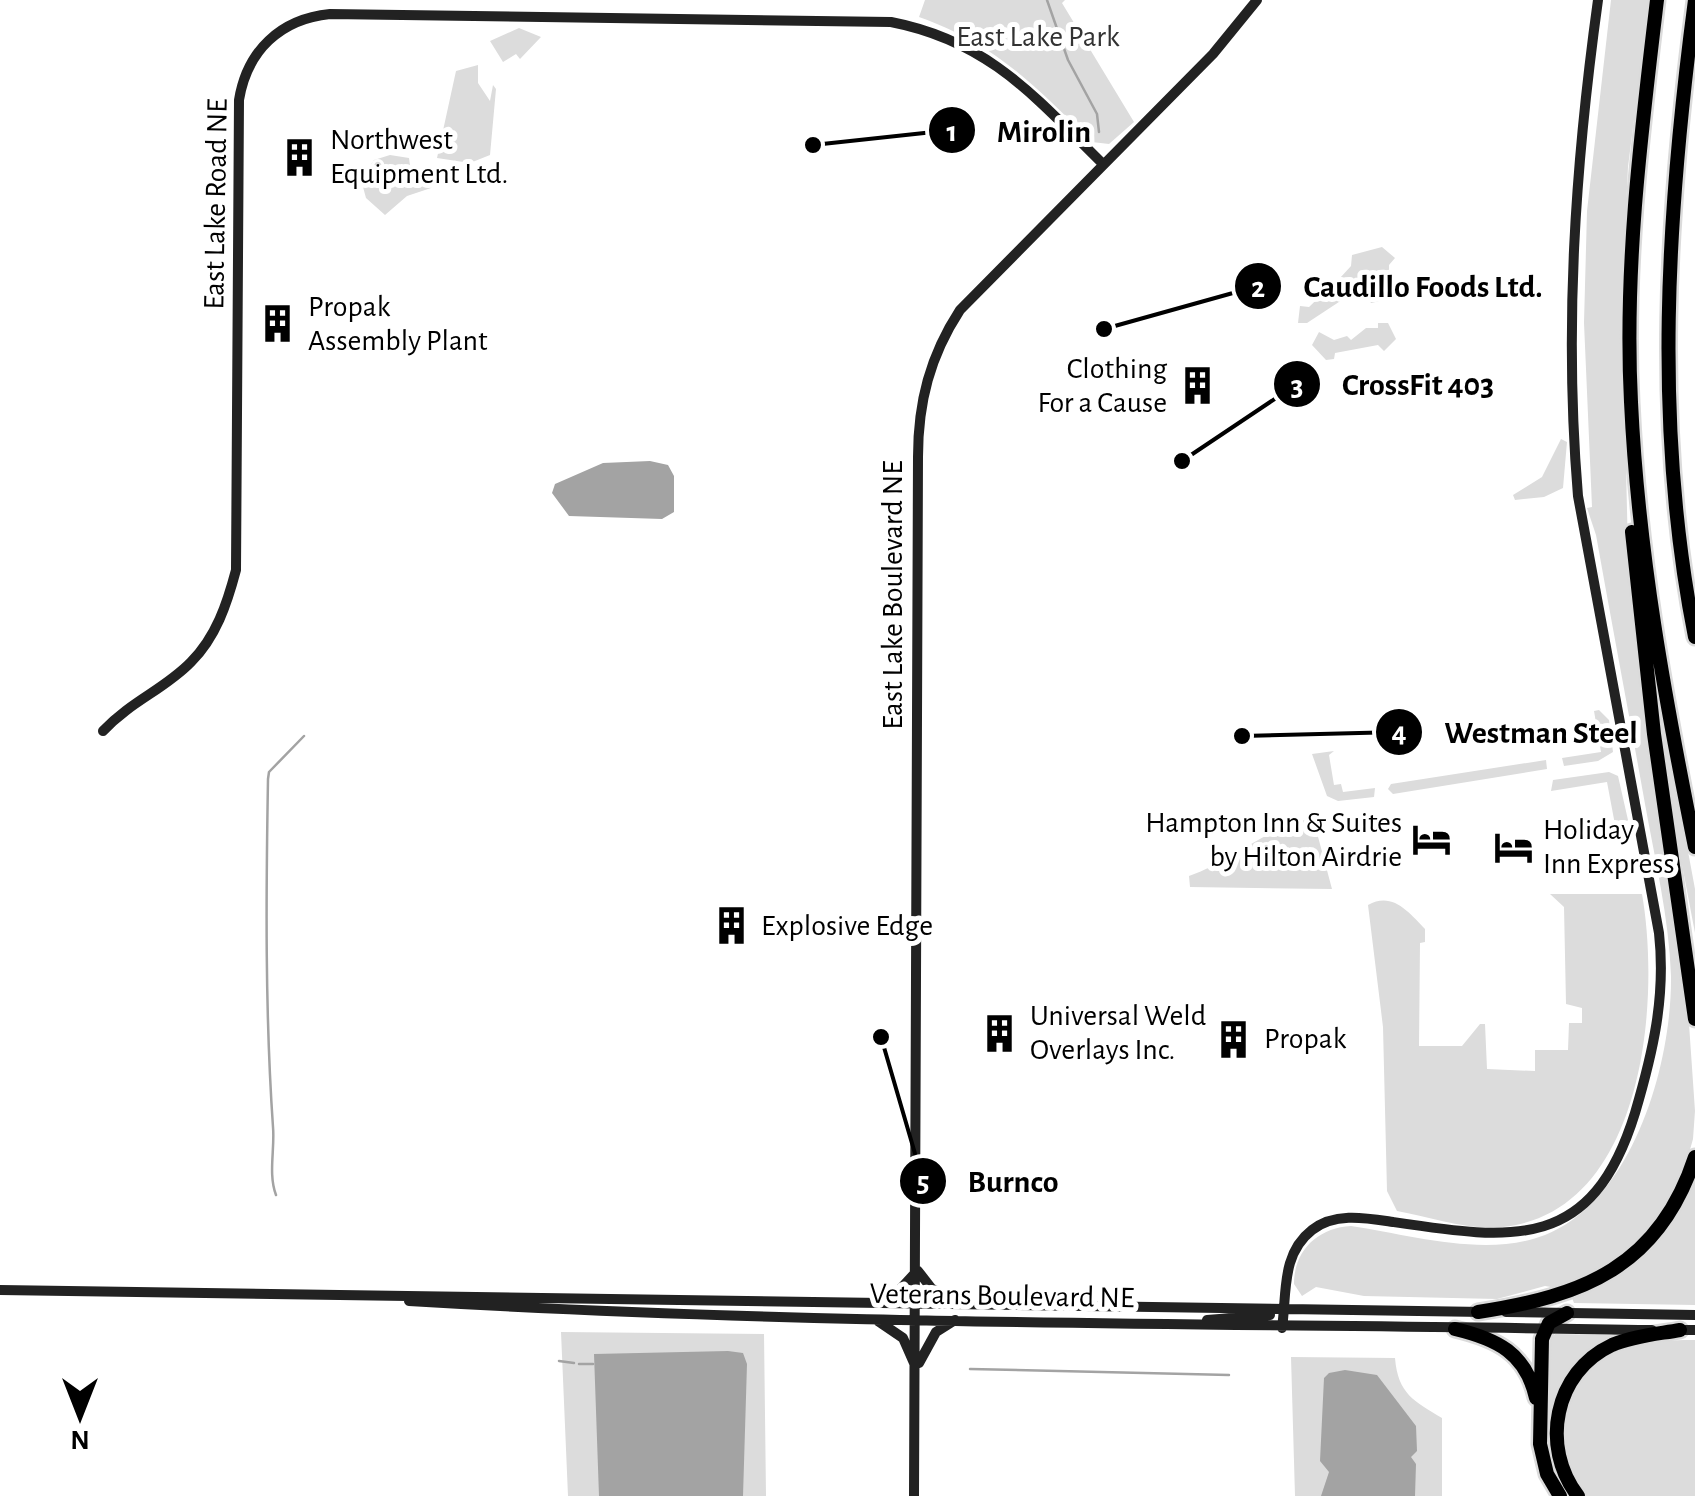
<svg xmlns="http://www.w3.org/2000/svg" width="1695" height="1496" font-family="'Alegreya Sans',sans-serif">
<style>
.green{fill:#dcdcdc}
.water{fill:#a3a3a3}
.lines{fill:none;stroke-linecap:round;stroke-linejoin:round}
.stream{stroke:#a3a3a3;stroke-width:2.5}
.highway-casing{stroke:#dbdbdb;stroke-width:19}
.secondary{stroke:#222;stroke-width:10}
.highway{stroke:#000;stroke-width:14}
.labels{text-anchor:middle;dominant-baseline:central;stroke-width:10;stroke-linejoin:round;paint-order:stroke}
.park-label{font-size:30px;fill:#333;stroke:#fff}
.poi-label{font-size:30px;fill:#000;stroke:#fff;text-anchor:start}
.street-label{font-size:30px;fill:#000;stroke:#fff}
.leader{fill:none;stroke:#000;stroke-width:4}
.callout-dot{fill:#000;stroke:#fff;stroke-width:4}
.mark-label{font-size:30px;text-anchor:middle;font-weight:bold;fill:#fff}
.callout-label{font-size:32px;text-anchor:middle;font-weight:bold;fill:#000;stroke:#fff;stroke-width:10;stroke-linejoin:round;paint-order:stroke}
</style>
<rect width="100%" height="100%" fill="#fff"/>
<path class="green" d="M 925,0 L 1065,0 L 1062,3 L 1134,122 L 1109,144 L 1092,142 C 1034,85 997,45 919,17 Z
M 1611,0 L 1649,0 L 1628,167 L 1622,292 L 1628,553 L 1689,1024 L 1695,1111 L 1693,1139 L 1682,1178 L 1666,1210 L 1611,1266 L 1568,1290 L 1545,1286 L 1497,1299 L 1364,1296 L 1316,1287 L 1302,1296 L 1294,1284 C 1294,1250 1318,1228 1351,1226 C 1411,1235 1486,1258 1545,1235 C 1633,1200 1672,1064 1671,976 C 1669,918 1655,860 1645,804 C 1629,714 1612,625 1596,535 L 1587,508 L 1592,507 L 1584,323 L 1587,211 Z
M 519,28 L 541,37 L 520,59 L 516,54 L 503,62 L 490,41 Z
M 478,65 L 478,83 L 490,101 L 493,85 L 496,89 L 490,155 L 470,163 L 437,158 L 456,71 Z
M 390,155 L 409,158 L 411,173 L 426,178 L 438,174 L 431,188 L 407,196 L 385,215 L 366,198 L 363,187 L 372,180 L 367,171 L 374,160 Z
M 1382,247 L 1395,258 L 1389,265 L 1389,299 L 1371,303 L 1361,286 L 1350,292 L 1340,278 L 1351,266 L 1352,255 Z
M 1338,279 L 1345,298 L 1307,323 L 1298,323 L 1300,306 L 1309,307 Z
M 1378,323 L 1388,323 L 1396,339 L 1384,351 L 1378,345 L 1335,353 L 1334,359 L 1326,360 L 1312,345 L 1319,332 L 1334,340 L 1347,336 L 1351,340 L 1366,328 L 1378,328 Z
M 1561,439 L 1567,442 L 1563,488 L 1544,497 L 1515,500 L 1513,495 L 1542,477 Z
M 1653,663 L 1695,889 L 1695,933 L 1671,807 Z
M 1599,710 L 1609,720 L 1613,752 L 1598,761 L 1564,766 L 1562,758 L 1601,752 L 1594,711 Z
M 1334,751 L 1329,755 L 1334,785 L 1341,784 L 1343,792 L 1375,788 L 1374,797 L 1338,801 L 1327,796 L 1312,754 Z
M 1546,760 L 1547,769 L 1393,794 L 1388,789 L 1391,784 Z
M 1609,772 L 1618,776 L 1628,820 L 1620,830 L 1616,830 L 1607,782 L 1551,791 L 1553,780 Z
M 1313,818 L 1332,889 L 1190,887 L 1189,876 C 1233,861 1266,827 1313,818 Z
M 1550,894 L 1642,894 C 1661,1002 1644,1212 1503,1227 C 1469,1231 1430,1217 1397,1211 L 1387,1191 L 1383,1027 L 1368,905 C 1392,891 1409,912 1425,929 L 1425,942 L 1420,943 L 1419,1046 L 1462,1046 L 1480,1024 L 1485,1024 L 1487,1069 L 1535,1071 L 1535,1050 L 1568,1050 L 1569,1023 L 1582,1023 L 1582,1008 L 1566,1004 L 1564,907 Z
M 1695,1171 L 1695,1305 L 1574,1303 L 1572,1298 C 1639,1270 1659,1231 1695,1171 Z
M 561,1332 L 764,1334 L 766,1496 L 568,1496 Z
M 1555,1334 L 1623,1335 C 1605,1344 1594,1358 1581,1372 C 1541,1417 1547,1444 1570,1496 L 1565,1496 C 1539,1449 1546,1396 1547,1344 Z
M 1695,1340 L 1695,1496 L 1585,1496 C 1550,1454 1553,1389 1602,1358 C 1629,1342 1665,1340 1695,1340 Z
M 1291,1357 L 1395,1358 C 1398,1394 1414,1401 1442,1418 L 1442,1496 L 1295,1496 Z"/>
<path class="water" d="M 650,461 L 668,465 L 674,476 L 674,512 L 662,519 L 569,516 L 552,493 L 555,484 L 603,463 Z
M 728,1351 L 743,1353 L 747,1364 L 743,1496 L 599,1496 L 594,1354 Z
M 1345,1370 L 1377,1375 L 1416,1426 L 1417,1451 L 1411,1457 L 1416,1464 L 1415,1496 L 1321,1496 L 1329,1472 L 1320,1461 L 1324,1378 L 1329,1373 Z"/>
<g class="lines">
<path class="stream" d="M 1047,0 L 1068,60 L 1097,114 L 1099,132
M 276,1195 C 268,1174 275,1149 273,1127 C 265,1012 266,895 268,779 L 269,772 L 304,736
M 559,1361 L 574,1363
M 579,1364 L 593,1364
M 970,1369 L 1229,1375"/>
<defs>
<path id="highway" d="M 1657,0 C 1641,133 1624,268 1631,402 C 1638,553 1665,699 1695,847
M 1695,0 C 1667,211 1653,426 1695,637
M 1632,532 L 1654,734 L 1695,1019
M 1478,1312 C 1583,1296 1659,1267 1695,1157
M 1455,1329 C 1497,1339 1526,1353 1536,1398
M 1560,1496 L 1547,1474 L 1540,1444 L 1542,1339 L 1549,1323 L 1567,1313
M 1578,1496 C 1540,1447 1554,1372 1612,1345 C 1633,1336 1658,1334 1680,1330"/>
</defs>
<use href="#highway" class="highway-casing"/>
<path class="secondary" d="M 103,731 C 131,701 165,689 191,662 C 216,637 227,604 236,570 L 239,100 C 247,51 280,19 330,14 L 891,22 C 989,41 1035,97 1103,164
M 918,1271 L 932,1289 L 964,1302
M 0,1290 L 1484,1312
M 409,1301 C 823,1326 1238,1323 1652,1330
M 876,1303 L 895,1295 L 917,1271
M 1506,1312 L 1695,1315
M 1207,1320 L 1270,1315
M 878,1321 L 903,1338 L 914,1363
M 1282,1328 C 1287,1293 1281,1254 1312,1230 C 1335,1212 1366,1218 1393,1222 C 1514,1240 1592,1252 1635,1113 C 1653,1052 1666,997 1659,933 L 1578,496 C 1564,329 1575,166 1598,0
M 1674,1330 L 1695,1330
M 919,1363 L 936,1332 L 955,1320
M 914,1496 L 918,457 C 918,402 930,356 960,310 L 1213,54 L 1257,0"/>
<use href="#highway" class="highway"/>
</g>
<defs>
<symbol id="building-bare" viewBox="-9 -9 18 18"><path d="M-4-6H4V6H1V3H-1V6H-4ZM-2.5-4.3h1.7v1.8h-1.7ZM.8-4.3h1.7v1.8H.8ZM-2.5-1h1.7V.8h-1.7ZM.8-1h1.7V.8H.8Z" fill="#000" stroke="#fff" stroke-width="2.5" paint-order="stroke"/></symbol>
<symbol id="hotel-bare" viewBox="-9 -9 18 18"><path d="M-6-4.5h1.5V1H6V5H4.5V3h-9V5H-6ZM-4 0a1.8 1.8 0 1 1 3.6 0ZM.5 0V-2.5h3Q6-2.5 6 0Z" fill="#000" stroke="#fff" stroke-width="2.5" paint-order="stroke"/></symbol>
</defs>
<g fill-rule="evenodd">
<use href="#building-bare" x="272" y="130" width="55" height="55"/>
<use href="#building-bare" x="250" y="296" width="55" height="55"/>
<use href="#building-bare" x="1170" y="358" width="55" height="55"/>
<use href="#hotel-bare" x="1404" y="812" width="55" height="55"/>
<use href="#hotel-bare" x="1486" y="820" width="55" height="55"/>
<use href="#building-bare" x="704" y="898" width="55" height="55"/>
<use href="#building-bare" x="972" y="1006" width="55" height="55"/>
<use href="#building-bare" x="1206" y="1012" width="55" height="55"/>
</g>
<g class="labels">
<g class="park-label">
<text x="1038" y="37">East Lake Park</text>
</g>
<g class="poi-label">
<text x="330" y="140">Northwest<tspan x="330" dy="34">Equipment Ltd.</tspan></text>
<text x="308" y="307">Propak<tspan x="308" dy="34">Assembly Plant</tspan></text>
<text x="1167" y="369" text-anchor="end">Clothing<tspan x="1167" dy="34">For a Cause</tspan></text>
<text x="1402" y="823" text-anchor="end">Hampton Inn &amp; Suites<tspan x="1402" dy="34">by Hilton Airdrie</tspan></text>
<text x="1543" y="830">Holiday<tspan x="1543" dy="34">Inn Express</tspan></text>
<text x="761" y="926">Explosive Edge</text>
<text x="1030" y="1016">Universal Weld<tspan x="1030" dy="34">Overlays Inc.</tspan></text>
<text x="1264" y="1039">Propak</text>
</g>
<g class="street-label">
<text transform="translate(216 204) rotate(-89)">East Lake Road NE</text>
<text transform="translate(893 595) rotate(-90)">East Lake Boulevard NE</text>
<text transform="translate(1002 1296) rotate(1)">Veterans Boulevard NE</text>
</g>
</g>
<path class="leader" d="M813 145L952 130M1104 329L1258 286M1182 461L1297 384M1242 736L1399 732M881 1037L923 1181"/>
<g class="callout-dot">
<circle cx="813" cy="145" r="10"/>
<circle cx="1104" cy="329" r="10"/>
<circle cx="1182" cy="461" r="10"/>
<circle cx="1242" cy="736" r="10"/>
<circle cx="881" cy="1037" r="10"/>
<circle cx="952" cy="130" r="25"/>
<circle cx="1258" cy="286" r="25"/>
<circle cx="1297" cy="384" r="25"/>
<circle cx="1399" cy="732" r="25"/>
<circle cx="923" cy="1181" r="25"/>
</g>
<g class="mark-label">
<text x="952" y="141">1</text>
<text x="1258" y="297">2</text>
<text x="1297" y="395">3</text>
<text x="1399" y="742">4</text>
<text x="923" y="1191">5</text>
</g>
<g class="callout-label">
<text x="1044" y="142">Mirolin</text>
<text x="1423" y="297">Caudillo Foods Ltd.</text>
<text x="1418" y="395">CrossFit 403</text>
<text x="1541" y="743">Westman Steel</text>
<text x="1013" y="1192">Burnco</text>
</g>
<g transform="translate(80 1416) rotate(180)" stroke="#ffffff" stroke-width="8" paint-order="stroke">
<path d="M0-8L18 38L0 25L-18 38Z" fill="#000000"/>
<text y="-15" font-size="28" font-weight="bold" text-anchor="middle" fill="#000000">N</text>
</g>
</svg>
